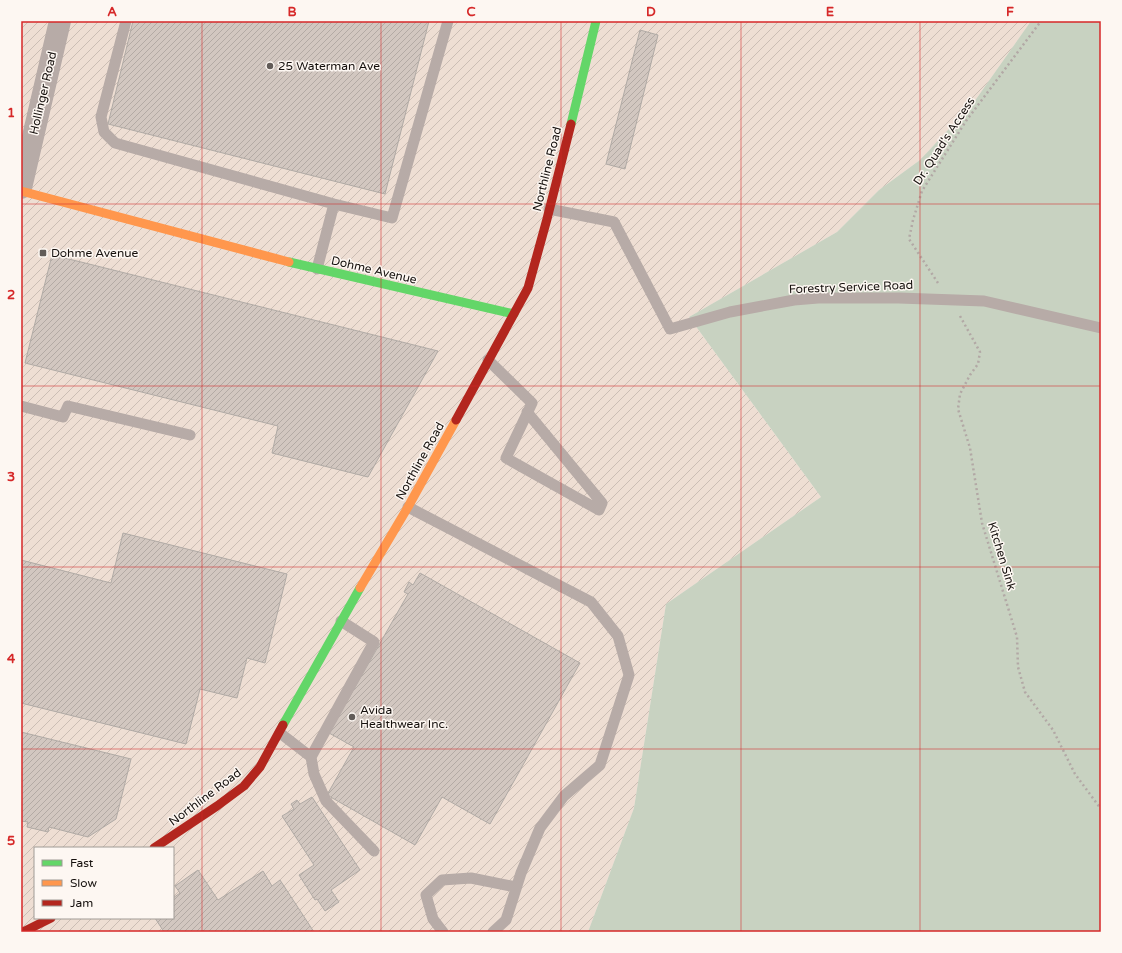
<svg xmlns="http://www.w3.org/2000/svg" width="1122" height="953" font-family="'Varela Round',sans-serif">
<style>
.industrial{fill:url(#industrial-furrows);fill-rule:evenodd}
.park{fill:#c8d2c1}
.building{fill:url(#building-hatch);stroke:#b0aaa5}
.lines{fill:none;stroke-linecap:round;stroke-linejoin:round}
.path{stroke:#b2a8a5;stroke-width:2.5;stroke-dasharray:2 3;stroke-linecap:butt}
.lane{stroke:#b7aba7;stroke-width:11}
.street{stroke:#b7aba7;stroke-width:22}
.fast{stroke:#63d668;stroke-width:9}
.slow{stroke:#ff974d;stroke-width:9}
.jam{stroke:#b3261e;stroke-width:9}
.grid{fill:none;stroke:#d62828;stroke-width:1;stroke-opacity:0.55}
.poi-dot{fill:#625c58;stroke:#fdf7f2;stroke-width:1.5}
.labels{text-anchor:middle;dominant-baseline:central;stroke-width:3;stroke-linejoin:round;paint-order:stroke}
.poi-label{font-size:12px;fill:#15100d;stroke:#fdf7f2;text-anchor:start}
.street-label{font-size:12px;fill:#15100d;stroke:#fdf7f2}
.neatline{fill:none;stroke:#d62828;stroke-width:1.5}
.grid-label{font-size:13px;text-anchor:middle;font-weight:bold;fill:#d62828}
</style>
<defs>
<pattern id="industrial-furrows" width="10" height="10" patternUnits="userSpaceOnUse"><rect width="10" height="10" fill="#eeded3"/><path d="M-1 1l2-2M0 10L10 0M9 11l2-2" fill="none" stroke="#cbbdb4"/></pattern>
<pattern id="building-hatch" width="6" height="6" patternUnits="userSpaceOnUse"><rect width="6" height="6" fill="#d2c7c0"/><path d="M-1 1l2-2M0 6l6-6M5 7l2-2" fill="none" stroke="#b3aaa4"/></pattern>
</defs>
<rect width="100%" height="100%" fill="#f1e9e3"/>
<path class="industrial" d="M 21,21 L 1031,21 L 974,102 L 920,160 L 879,190 L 837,232 L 689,317 L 821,497 L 666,604 L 634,808 L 588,932 L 21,932 ZM 35,848 L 173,848 L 173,918 L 35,918 Z"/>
<path class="park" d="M 1031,21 L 1101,21 L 1101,932 L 588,932 L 634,808 L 666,604 L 821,497 L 689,317 L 837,232 L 879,190 L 920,160 L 974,102 Z"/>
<path class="building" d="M 133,21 L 429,21 L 385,194 L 108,124 Z
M 640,30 L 658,35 L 625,169 L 606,164 Z
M 52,255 L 81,262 L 438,351 L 368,477 L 272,453 L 278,426 L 25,363 Z
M 123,533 L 287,574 L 265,663 L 247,658 L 237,698 L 200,689 L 186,744 L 21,703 L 21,560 L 111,583 Z
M 420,573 L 580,663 L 490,824 L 442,797 L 415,845 L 327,795 L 354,747 L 329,733 L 408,594 L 404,592 L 409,582 L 413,585 Z
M 21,732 L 131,759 L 116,819 L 88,837 L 49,827 L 48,832 L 27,827 L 28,822 L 21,821 Z
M 312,797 L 360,870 L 331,890 L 339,902 L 325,911 L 317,899 L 315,900 L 299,875 L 314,865 L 282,816 L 294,809 L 291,804 L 297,800 L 300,804 Z
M 198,870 L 218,900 L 263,871 L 272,886 L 280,880 L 314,932 L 164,932 L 155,918 L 173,918 L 173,898 L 180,893 L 175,886 Z"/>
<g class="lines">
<path class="path" d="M 938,283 L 909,239 L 913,220 L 922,191 L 966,121 L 1041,21
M 960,316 L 980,352 L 978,364 L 970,375 L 960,394 L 958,409 L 970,448 L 982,523 L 1017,637 L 1018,667 L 1025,692 L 1053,730 L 1075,774 L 1101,809"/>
<path class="lane" d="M 126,21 L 101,117 L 104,132 L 115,143 L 334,204 L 392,218 L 448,21
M 549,209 L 614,222 L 670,329 L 730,312 L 794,300 L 818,298 L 899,298 L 984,301 L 1101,328
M 317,269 L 334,204
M 488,360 L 532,403 L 506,458 L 599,510 L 602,503 L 527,412
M 21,406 L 63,417 L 68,406 L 190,435
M 408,507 L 591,602 L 618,636 L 629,675 L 600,765 L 564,796 L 540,828 L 521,873 L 506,920 L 493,932
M 341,621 L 374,642 L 311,757 L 314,774 L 326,801 L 374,851
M 280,733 L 311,757
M 443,932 L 433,919 L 426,895 L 442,880 L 471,878 L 516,887"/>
<path class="street" d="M 21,188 L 60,21"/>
<path class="fast" d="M 571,124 L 596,21
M 289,262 L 514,314
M 283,725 L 360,588"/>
<path class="slow" d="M 21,191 L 289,262
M 360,588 L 408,507 L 456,420"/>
<path class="jam" d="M 456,420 L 528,288 L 547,219 L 571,124
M 154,848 L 217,806 L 244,786 L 260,767 L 283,725
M 23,932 L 51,918"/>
</g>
<path class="grid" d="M 202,21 L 202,932M 381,21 L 381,932M 561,21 L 561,932M 741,21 L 741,932M 920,21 L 920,932M 21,204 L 1101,204M 21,386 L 1101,386M 21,567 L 1101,567M 21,749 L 1101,749"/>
<g class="poi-dot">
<circle cx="270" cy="66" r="4"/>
<rect x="39" y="249" width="8" height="8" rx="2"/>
<circle cx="352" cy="717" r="4"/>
</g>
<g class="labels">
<g class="poi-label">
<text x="278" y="66">25 Waterman Ave</text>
<text x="51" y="253">Dohme Avenue</text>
<text x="360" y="710">Avida<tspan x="360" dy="14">Healthwear Inc.</tspan></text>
</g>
<g class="street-label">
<text transform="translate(43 93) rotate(-77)">Hollinger Road</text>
<text transform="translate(944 141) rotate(-57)">Dr. Quad's Access</text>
<text transform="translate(547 169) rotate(-76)">Northline Road</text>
<text transform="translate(374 270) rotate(13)">Dohme Avenue</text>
<text transform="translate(851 287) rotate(-2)">Forestry Service Road</text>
<text transform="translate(420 461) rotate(-61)">Northline Road</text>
<text transform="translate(1002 556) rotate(73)">Kitchen Sink</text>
<text transform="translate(205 797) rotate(-37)">Northline Road</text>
</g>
</g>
<rect width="1122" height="953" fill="none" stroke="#fdf7f2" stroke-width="44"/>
<rect x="34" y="847" width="140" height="72" fill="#fdf7f2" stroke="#a09b96"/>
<rect x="42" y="860" width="20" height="6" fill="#63d668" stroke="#a09b96"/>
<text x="70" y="867" font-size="12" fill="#15100d">Fast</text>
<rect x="42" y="880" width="20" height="6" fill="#ff974d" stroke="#a09b96"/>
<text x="70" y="887" font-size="12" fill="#15100d">Slow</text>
<rect x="42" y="900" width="20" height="6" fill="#b3261e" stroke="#a09b96"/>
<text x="70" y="907" font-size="12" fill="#15100d">Jam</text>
<rect x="22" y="22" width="1078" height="909" class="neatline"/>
<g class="grid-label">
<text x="112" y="16">A</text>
<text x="292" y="16">B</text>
<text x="471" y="16">C</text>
<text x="651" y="16">D</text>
<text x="830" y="16">E</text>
<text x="1010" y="16">F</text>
<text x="11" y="117">1</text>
<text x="11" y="299">2</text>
<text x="11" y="481">3</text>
<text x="11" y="663">4</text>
<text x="11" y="845">5</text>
</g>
</svg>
